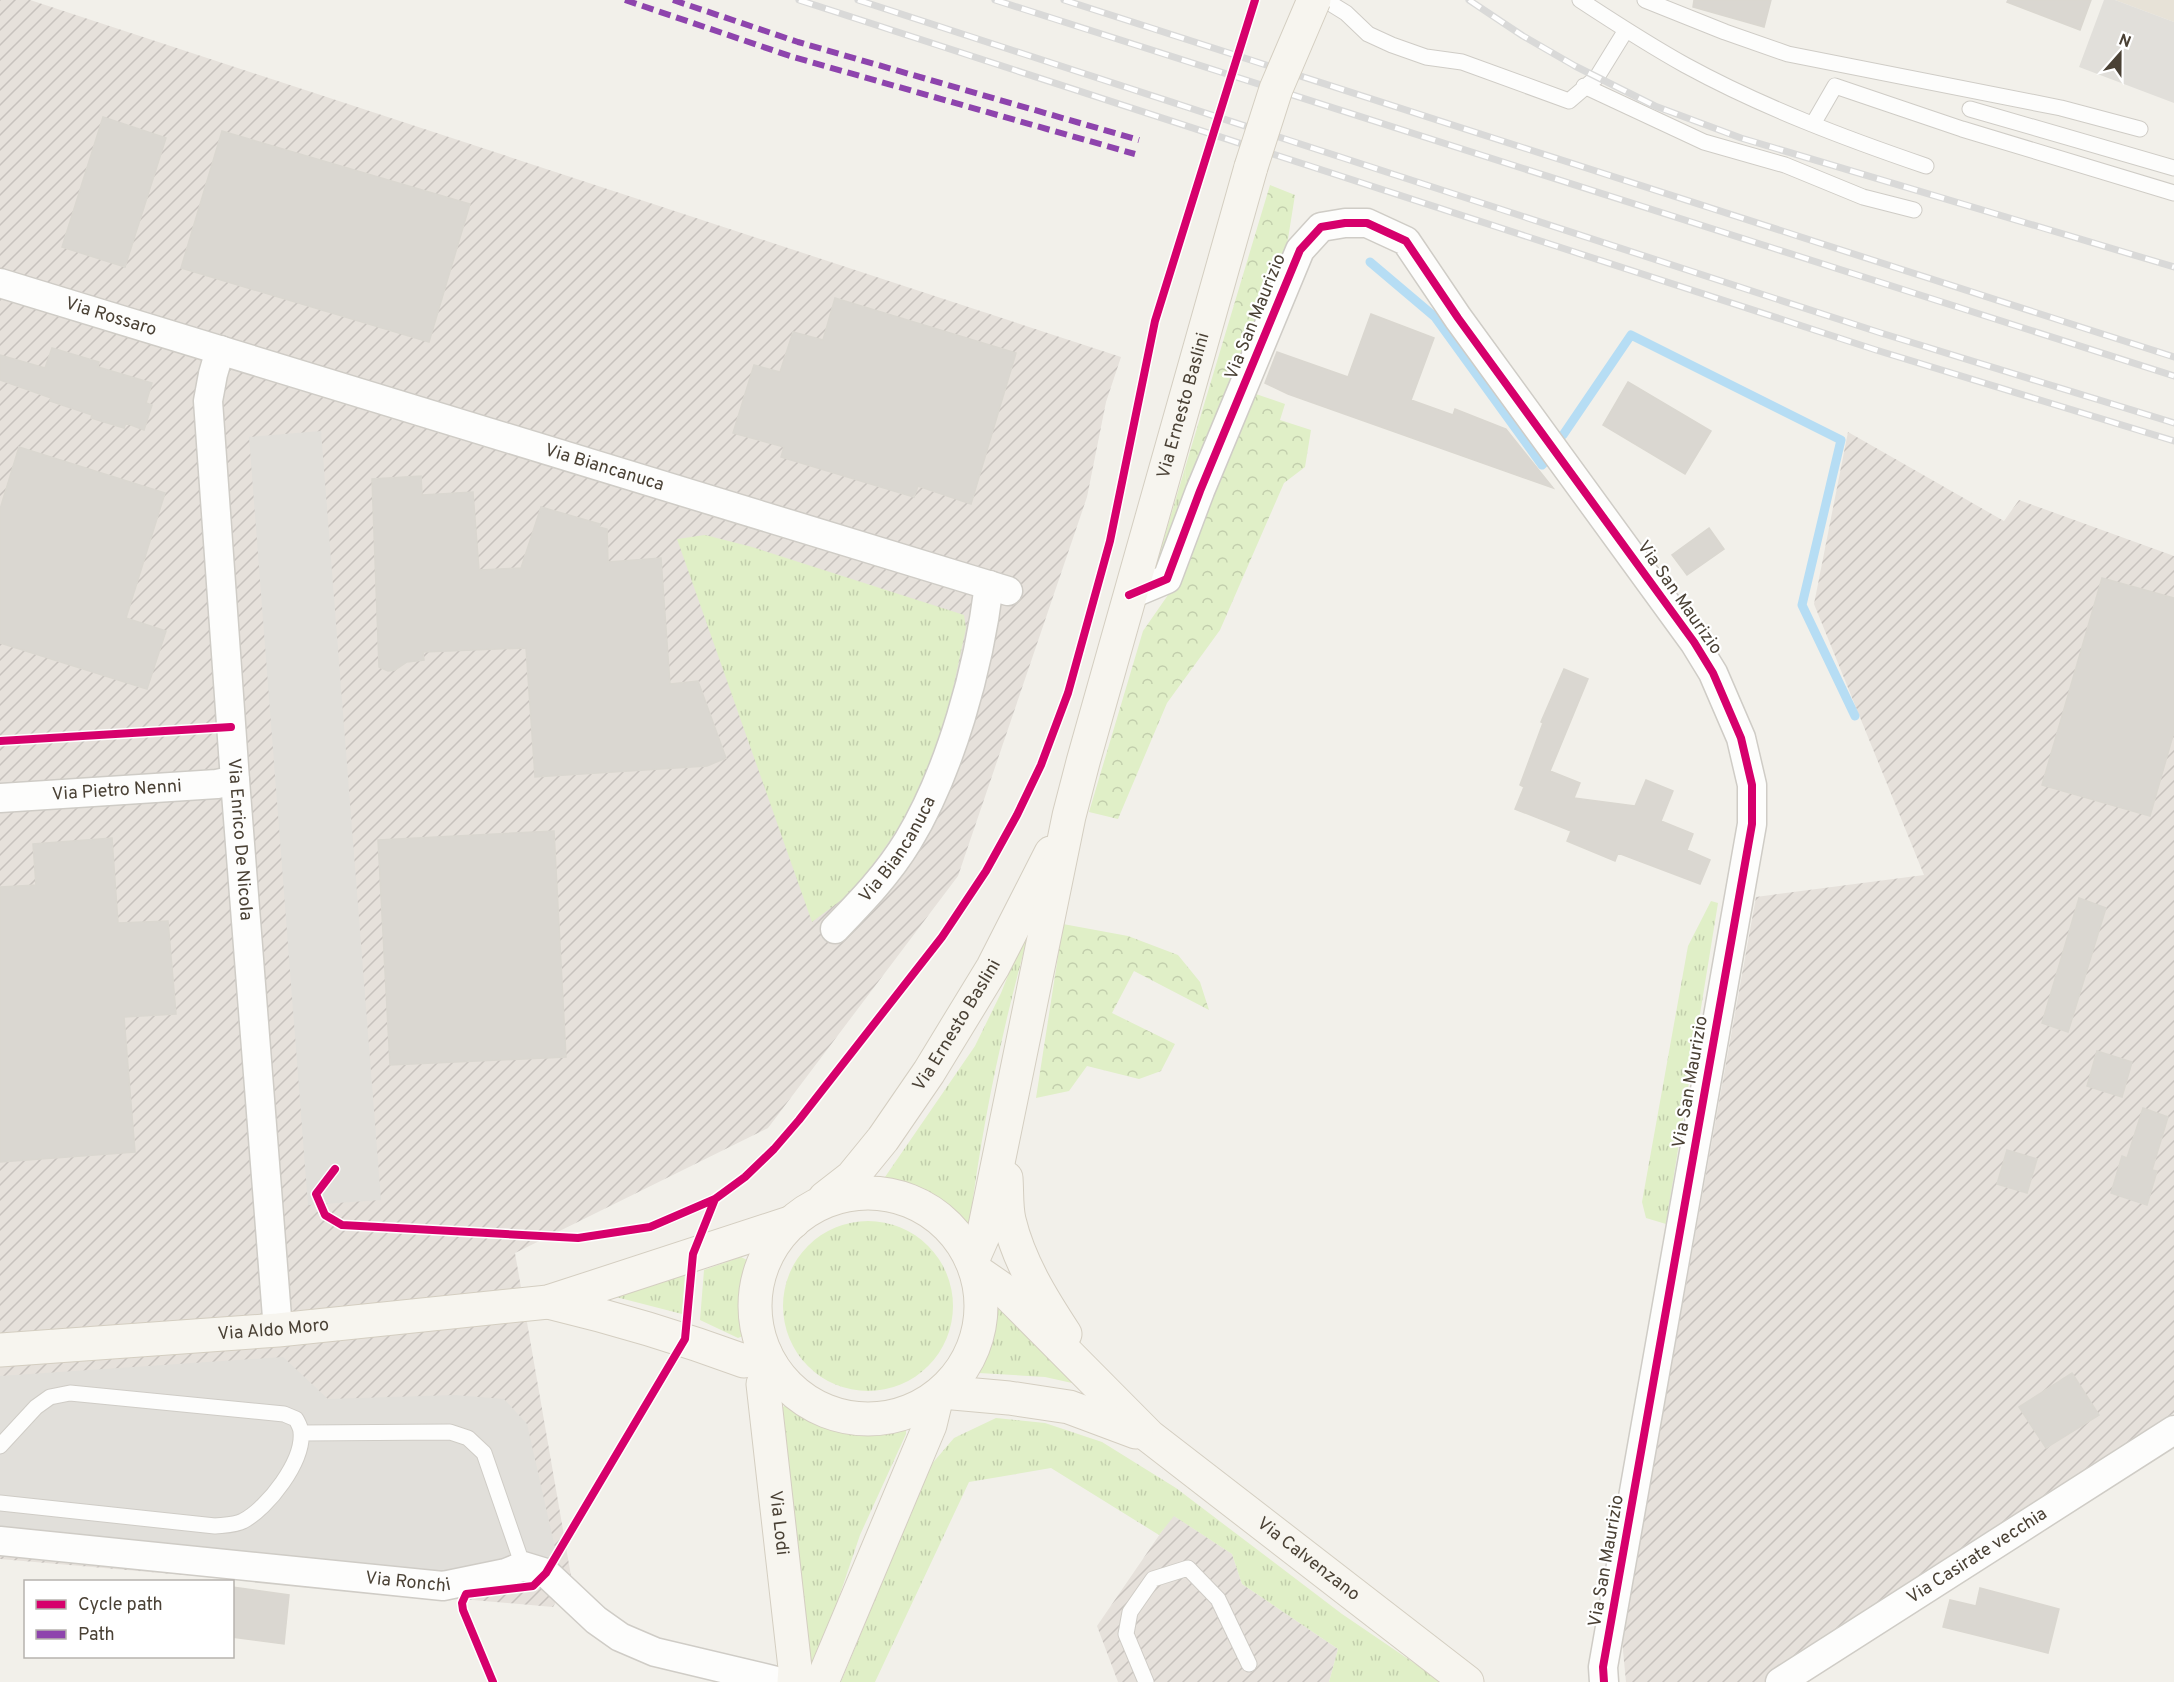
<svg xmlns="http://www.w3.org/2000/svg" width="2174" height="1682" font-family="Overpass,sans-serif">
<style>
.residential{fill:#e7e2d7}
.industrial{fill:url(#industrial-furrows)}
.grass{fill:url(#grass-tufts)}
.forest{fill:url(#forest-crowns)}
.parking{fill:#e1dfda}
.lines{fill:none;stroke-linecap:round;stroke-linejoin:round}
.stream{stroke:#b6ddf4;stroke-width:9}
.building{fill:#dad7d1;stroke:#dad7d0;stroke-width:1.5}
.lane-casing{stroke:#cfccc6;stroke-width:17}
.street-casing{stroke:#cfccc6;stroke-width:31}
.secondary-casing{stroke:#d4cec1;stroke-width:35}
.lane{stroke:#fdfdfc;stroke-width:15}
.street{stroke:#fdfdfc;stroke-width:28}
.secondary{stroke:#f7f5ef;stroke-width:33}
.rail-casing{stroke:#d9d9d8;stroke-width:7}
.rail{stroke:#fff;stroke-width:4.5;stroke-dasharray:14;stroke-linecap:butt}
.secondary-bridge-casing{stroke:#d4cec1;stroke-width:35;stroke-linecap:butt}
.secondary-bridge{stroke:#f7f5ef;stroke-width:33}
.quiet{stroke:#8e44ad;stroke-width:6;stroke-dasharray:12 6;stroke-linecap:butt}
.cycleway-casing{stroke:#fff;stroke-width:11}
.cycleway{stroke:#d6006c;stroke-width:8}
.labels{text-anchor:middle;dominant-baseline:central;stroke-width:4.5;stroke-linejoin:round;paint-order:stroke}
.street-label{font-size:18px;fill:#4a4135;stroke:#fff}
</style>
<defs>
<pattern id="industrial-furrows" width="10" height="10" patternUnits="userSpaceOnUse" patternTransform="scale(1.5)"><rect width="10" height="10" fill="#e6e1db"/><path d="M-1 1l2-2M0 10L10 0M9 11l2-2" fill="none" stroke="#c7c2bd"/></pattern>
<pattern id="grass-tufts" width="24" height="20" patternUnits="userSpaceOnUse" patternTransform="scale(1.5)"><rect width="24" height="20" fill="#e0efc7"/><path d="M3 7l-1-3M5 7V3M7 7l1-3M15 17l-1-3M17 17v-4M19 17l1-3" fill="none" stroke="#c2ceac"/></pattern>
<pattern id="forest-crowns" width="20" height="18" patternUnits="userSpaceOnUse" patternTransform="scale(1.5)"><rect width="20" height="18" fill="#e0efc7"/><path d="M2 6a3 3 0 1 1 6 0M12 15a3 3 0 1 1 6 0" fill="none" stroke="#c2ceac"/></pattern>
</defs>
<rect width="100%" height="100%" fill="#f2f0ea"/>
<path class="residential" d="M 2115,0 L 2174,0 L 2174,22 Z"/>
<path class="industrial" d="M 0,0 L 30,0 L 1121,357 L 1106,402 L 1087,497 L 958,876 L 768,1128 L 515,1253 L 571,1576 L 553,1607 L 0,1559 Z
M 1848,432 L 2004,521 L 2019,500 L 2174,556 L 2174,1413 L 1764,1682 L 1626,1682 L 1622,1640 L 1756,897 L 1924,875 L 1814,604 Z
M 1173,1515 L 1232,1554 L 1242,1584 L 1338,1649 L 1329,1682 L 1118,1682 L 1097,1626 Z"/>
<path class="grass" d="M 1185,468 L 1187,502 L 1166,553 L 1158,559 Z
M 705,535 L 752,547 L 964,615 L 966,628 L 948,712 L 915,804 L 856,889 L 812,922 L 677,539 Z
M 1711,901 L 1718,903 L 1666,1224 L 1646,1218 L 1642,1202 L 1688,946 Z
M 1027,928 L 1030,929 C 1003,1025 982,1124 970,1222 L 967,1224 C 962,1220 958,1214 953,1210 C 935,1194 911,1183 887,1180 L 885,1177 L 975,1046 L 1001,993 Z
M783 1306a85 85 0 1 1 170 0a85 85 0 1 1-170 0Z
M 741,1257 L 749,1261 L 740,1292 L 743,1336 L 738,1338 L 700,1320 L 704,1270 Z
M 685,1273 L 682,1314 L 616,1297 L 616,1295 Z
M 999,1300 L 1075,1382 L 1072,1383 L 1045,1377 L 979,1373 L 995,1324 Z
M 786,1405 C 794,1407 799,1413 806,1416 C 822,1425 842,1432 860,1433 C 874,1434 895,1426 906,1430 L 906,1434 L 860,1535 L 815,1668 L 811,1670 L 782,1412 L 783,1407 Z
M 996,1418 L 1045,1423 L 1102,1442 L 1176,1488 L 1342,1614 L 1442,1682 L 1329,1682 L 1338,1649 L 1242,1584 L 1232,1554 L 1174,1516 L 1159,1535 L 1051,1468 L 969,1482 L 875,1682 L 841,1682 L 930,1466 L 954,1438 Z"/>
<path class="forest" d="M 1270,185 L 1295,195 L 1287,245 L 1253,393 L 1285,404 L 1280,420 L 1311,430 L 1305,467 L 1284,483 L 1220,630 L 1167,703 L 1118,819 L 1089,812 L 1143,631 L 1177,582 L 1189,548 L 1185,468 Z
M 1063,924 L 1128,936 L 1178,955 L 1200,982 L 1209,1010 L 1134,971 L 1112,1013 L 1175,1044 L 1161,1071 L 1139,1079 L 1087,1066 L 1069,1091 L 1036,1098 Z"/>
<path class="parking" d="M 2104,0 L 2115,0 L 2174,22 L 2174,103 L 2079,67 Z
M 321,431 L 381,1200 L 308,1205 L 249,437 Z
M 283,1357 L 328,1399 L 455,1395 L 504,1399 L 527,1424 L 558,1561 L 549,1578 L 455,1575 L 0,1529 L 0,1376 Z"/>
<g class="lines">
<path class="stream" d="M 1370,262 L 1435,317 L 1542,465 L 1544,463
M 1563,435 L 1631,335 L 1841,440 L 1802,605 L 1855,716"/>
</g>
<path class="building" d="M 1694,0 L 1771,0 L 1764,27 L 1693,7 Z
M 2008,0 L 2091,0 L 2080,30 L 2007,2 Z
M 103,117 L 166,138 L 125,267 L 62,247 Z
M 222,131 L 470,204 L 429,342 L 181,268 Z
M 835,298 L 1016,353 L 971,504 L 918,486 L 914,497 L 781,457 L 784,447 L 733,433 L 754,365 L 780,372 L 793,332 L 823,340 Z
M 1371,314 L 1434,338 L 1411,400 L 1453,415 L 1455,409 L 1506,429 L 1553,488 L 1288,394 L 1265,383 L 1277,352 L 1348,377 Z
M 52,348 L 99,362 L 98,367 L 152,383 L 146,403 L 152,405 L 144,430 L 126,423 L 124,428 L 91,418 L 92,415 L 50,401 L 51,398 L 0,380 L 0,355 L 45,368 Z
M 1628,382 L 1711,431 L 1685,474 L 1603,425 Z
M 19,447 L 165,493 L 126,618 L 166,631 L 147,689 L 0,643 L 0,509 Z
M 421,476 L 422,495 L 473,492 L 479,570 L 521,568 L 541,507 L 600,524 L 599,527 L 607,529 L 608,562 L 661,558 L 670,684 L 698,681 L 726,758 L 707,766 L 535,777 L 526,648 L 423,652 L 424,660 L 407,662 L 395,670 L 388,671 L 379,667 L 372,479 Z
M 1709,528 L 1724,549 L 1687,575 L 1672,555 Z
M 2102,578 L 2174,598 L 2174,732 L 2150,816 L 2042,785 Z
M 1564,669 L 1588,679 L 1550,771 L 1580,783 L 1574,798 L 1635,806 L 1646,780 L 1673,791 L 1661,821 L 1693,834 L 1687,850 L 1710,860 L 1700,884 L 1618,853 L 1615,861 L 1567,841 L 1571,831 L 1515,809 L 1524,787 L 1520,785 L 1543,723 L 1541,722 Z
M 554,831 L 566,1057 L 390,1065 L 378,840 Z
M 112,838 L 118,923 L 168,921 L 176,1014 L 124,1017 L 135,1152 L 0,1162 L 0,887 L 36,885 L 33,844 Z
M 2079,898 L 2106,908 L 2068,1032 L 2042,1023 Z
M 2097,1051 L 2132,1062 L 2122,1097 L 2087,1086 Z
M 2143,1108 L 2168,1117 L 2152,1170 L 2157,1171 L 2147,1205 L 2111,1193 L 2122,1156 L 2127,1158 Z
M 2007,1150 L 2037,1159 L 2027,1193 L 1997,1184 Z
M 2072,1373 L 2099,1415 L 2046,1448 L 2019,1407 Z
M 232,1587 L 289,1595 L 284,1644 L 232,1637 Z
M 1980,1588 L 2059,1609 L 2048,1653 L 1943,1627 L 1950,1600 L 1976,1606 Z"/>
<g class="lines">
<defs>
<path id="lane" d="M 1325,0 L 1346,13 L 1368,34 L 1392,45 L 1426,57 L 1462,62 L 1569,101 L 1597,77 L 1626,30
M 1580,0 C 1615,23 1649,45 1685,65 C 1762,107 1844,138 1926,166
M 1645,0 L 1725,32 L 1788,54 L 2061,108 L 2140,129
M 1584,86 L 1704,142 L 1785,165 L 1863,197 L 1914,210
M 1970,109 L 2174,168
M 1813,124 L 1835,86 L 1962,129 L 2174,193
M 301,1433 L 450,1432 L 468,1438 L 484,1453 L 523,1566
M 0,1446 L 36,1407 L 50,1397 L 70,1393 L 284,1414 L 296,1419 C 298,1423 301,1428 301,1432 C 304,1461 268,1508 243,1521 C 236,1525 224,1525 215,1526 L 0,1503
M 1146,1682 L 1126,1634 L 1130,1612 L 1153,1579 L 1188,1568 L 1218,1599 L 1249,1664"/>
<g id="street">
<path id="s1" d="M 0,283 L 1008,591"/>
<path id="s2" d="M 220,350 L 213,374 L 208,401 L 235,780 L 278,1330"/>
<path d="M 1129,595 L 1167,579 L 1200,491 L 1300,250 L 1321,227 L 1345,223 L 1367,223 L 1406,241 L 1458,318 L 1694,642 L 1713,673 L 1741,738 L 1752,785 L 1752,824 L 1603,1667 L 1604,1682"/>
<path id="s3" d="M 0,798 L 217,784 L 235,780"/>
<path id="s4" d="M 835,929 C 862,901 888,874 908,841 C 951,770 979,667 989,585"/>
<path id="s5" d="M 0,1541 L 443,1586 L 506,1573 L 523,1566 L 546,1573 L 596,1620 L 620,1637 L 655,1652 L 781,1682"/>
<path id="s6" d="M 1780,1682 L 2174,1430"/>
</g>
<g id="secondary">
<path d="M 1006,1178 C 1007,1191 1006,1207 1009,1220 C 1019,1262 1042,1299 1065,1334"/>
<circle cx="868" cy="1306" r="113"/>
<path id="s7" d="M 825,1198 L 852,1177 L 883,1139 L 929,1072 L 993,967 L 1051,853"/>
<path id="s8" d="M 972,1261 L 983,1236 L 1069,816 L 1083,762 L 1251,167"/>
<path id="s9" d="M 976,1271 L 1005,1291 L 1149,1436 L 1467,1682"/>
<path d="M 548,1302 C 615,1318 679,1337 744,1361 L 765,1353"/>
<path id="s10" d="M 0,1350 L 278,1330 L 548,1302 L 793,1222"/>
<path id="s11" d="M 772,1366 L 763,1384 L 795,1668 L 794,1682"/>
<path d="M 942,1392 L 1009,1398 L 1069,1407 L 1136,1432"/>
<path d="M 822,1682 L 930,1425 L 937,1396"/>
</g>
</defs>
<use href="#lane" class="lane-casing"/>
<use href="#street" class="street-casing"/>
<use href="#secondary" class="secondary-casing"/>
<use href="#lane" class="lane"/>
<use href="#street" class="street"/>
<use href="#secondary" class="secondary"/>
<defs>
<path id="rail" d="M 799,0 L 1876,350 L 2174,441
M 858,0 L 1881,333 L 2174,423
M 995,0 L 2174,376
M 1064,0 L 2174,357
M 1469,0 L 1523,36 L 1575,66 L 1655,106 L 1741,138 L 2174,267"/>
</defs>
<use href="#rail" class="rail-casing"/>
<use href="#rail" class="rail"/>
<defs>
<path id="secondary-bridge" d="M 1251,167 L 1276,89 L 1314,0"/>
</defs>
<use href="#secondary-bridge" class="secondary-bridge-casing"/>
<use href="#secondary-bridge" class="secondary-bridge"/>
<path class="quiet" d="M 625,0 L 793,57 L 1135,154
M 673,0 L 798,42 L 1139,140"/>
<defs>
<path id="cycleway" d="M 1129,595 L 1167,579 L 1200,491 L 1300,250 L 1321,227 L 1345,223 L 1367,223 L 1406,241 L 1458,318 L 1694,642 L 1713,673 L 1741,738 L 1752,785 L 1752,824 L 1603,1667 L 1604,1682
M 0,741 L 231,727
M 335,1169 L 316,1194 L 325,1215 L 342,1225 L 578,1238 L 650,1227 L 715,1199 L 745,1177 L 774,1149 L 799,1120 L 942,937 L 986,871 L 1017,815 L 1041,765 L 1068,693 L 1110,541 L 1155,321 L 1255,0
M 493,1682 L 463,1610 L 462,1603 L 466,1594 L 533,1586 L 546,1573 L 685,1339 L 693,1254 L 715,1199"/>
</defs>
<use href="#cycleway" class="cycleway-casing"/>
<use href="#cycleway" class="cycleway"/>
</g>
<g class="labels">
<g class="street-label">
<text stroke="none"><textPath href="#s1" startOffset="116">Via Rossaro</textPath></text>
<text transform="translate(1256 317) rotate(-68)">Via San Maurizio</text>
<text stroke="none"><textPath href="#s8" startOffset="882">Via Ernesto Baslini</textPath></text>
<text stroke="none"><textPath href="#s1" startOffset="632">Via Biancanuca</textPath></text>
<text transform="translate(1679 598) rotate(55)">Via San Maurizio</text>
<text stroke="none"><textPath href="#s3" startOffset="117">Via Pietro Nenni</textPath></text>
<text stroke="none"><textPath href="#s2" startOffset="492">Via Enrico De Nicola</textPath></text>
<text stroke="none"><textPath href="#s4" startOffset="102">Via Biancanuca</textPath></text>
<text stroke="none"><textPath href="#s7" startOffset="219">Via Ernesto Baslini</textPath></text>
<text transform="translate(1691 1082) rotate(-80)">Via San Maurizio</text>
<text stroke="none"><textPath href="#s10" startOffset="274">Via Aldo Moro</textPath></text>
<text stroke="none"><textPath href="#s11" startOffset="160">Via Lodi</textPath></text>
<text stroke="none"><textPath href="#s6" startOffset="234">Via Casirate vecchia</textPath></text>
<text stroke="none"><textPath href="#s9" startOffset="441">Via Calvenzano</textPath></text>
<text transform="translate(1607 1561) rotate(-80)">Via San Maurizio</text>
<text stroke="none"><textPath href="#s5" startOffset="410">Via Ronchi</textPath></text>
</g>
</g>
<rect x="24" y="1580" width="210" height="78" fill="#ffffff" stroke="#b7b3ae" stroke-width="1.5"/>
<rect x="36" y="1600" width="30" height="9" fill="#d6006c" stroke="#b7b3ae" stroke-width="1.5"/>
<text x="78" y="1610" font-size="18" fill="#4a4135">Cycle path</text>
<rect x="36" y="1630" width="30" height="9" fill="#8e44ad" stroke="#b7b3ae" stroke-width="1.5"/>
<text x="78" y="1640" font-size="18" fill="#4a4135">Path</text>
<g transform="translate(2120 54) rotate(21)" stroke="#ffffff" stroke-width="4.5" paint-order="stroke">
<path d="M0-4.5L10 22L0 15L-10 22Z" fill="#4a4135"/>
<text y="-9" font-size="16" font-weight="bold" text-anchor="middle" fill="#4a4135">N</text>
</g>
</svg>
